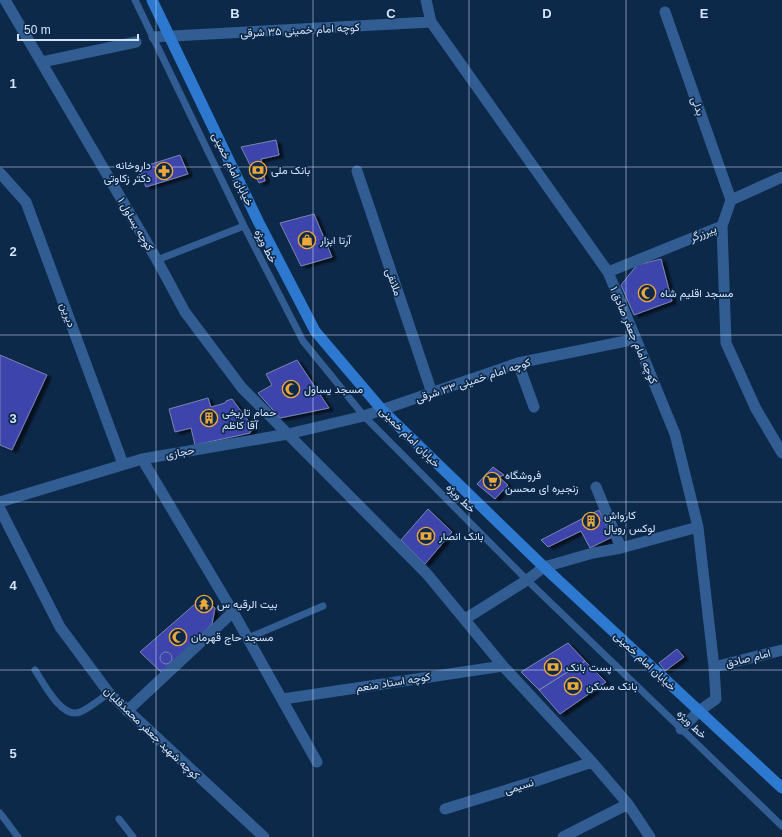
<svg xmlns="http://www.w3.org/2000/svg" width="782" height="837" font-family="Arial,Vazirmatn,sans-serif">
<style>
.building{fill:#3d44ad;stroke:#7a84b1;filter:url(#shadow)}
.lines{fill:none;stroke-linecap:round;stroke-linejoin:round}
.service{stroke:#315d93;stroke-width:7}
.minor{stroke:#315d93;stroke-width:11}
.secondary{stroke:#2e79d0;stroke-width:11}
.grid{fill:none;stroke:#d3e3f9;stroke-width:1;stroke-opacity:0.55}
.labels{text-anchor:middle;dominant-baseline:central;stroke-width:3.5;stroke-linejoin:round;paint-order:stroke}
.street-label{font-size:11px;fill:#d3e3f9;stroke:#0d294a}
.poi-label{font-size:11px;fill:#d3e3f9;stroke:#0d294a;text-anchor:start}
.grid-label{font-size:13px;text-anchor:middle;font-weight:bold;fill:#d3e3f9;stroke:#0d294a;stroke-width:3.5;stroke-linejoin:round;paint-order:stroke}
</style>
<defs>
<filter id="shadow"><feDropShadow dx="4.5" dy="2.5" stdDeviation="1" flood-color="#0009"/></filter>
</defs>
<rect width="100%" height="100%" fill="#0d294a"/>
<path class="building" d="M 276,140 L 279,155 L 261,159 L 265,181 L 259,183 L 241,147 Z
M 180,155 L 188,174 L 146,187 L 144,182 L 141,182 L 138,175 L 142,174 L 139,168 Z
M 314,214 L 332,257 L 301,266 L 280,223 Z
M 661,259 L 672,301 L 634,315 L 621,285 L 637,265 Z
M 0,355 L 47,375 L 12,450 L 0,445 Z
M 297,360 L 329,408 L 280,418 L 258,393 L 272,385 L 266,374 Z
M 208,398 L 211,407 L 225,403 L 226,401 L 232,399 L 253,427 L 250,433 L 195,445 L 191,428 L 175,432 L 169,409 Z
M 493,467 L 504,475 L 499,477 L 508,485 L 495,499 L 477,484 Z
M 428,509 L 452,532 L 425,564 L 401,540 Z
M 599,510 L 612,537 L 590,548 L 581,531 L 548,547 L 541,540 Z
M 205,595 L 212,605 L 202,613 L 195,604 Z
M 195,604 L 202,613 L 212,605 L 215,608 L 212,624 L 162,673 L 140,652 Z
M 568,643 L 585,661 L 539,690 L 521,672 Z
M 677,649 L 684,657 L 665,671 L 659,663 Z
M160 658a6 6 0 1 1 12 0a6 6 0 1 1-12 0Z
M 585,661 L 606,682 L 560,714 L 539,690 Z"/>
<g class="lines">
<path class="service" d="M 135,0 L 244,226 L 303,341 L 364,416 L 527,580 L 782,826
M 157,260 L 244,226
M 248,638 L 323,606
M 35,670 C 43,682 62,720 80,712 C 90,708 100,699 109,693
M 0,813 L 18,837
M 119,819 L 133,837"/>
<path class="minor" d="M 5,0 L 157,260 L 185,312 L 242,388 L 427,574 L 503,666 L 592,762 L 628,804 L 650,837
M 426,0 L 431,22 L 608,272 L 636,339 L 675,434 L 698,527 L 714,667 L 716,699 L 699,711 L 681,729
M 665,12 L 731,200
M 154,37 L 431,22
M 42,62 L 136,42
M 357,171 L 432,393
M 0,173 L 26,202 L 123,464
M 722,226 L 726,343 L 756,409 L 782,453
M 608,272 L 722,226 L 731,200 L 782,177
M 518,363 L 534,407
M 142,459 L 233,612 L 317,762
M 596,487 L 621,548
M 0,502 L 142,459 L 288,434 L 364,416 L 518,363 L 636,339
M 0,509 L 60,627 L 109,693 L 264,837
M 465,619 L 527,580 L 544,567 L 593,553 L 621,548 L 698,527
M 714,667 L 782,650
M 283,699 L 503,666
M 127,711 L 233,612
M 445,809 L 536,781 L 592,762
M 563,837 L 628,804"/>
<path class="secondary" d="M 152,0 L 258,221 L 315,331 L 383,411 L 544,567 L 782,788"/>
</g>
<path class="grid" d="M 156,0 L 156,837M 313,0 L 313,837M 469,0 L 469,837M 626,0 L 626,837M 0,167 L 782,167M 0,335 L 782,335M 0,502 L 782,502M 0,670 L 782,670"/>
<defs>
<symbol id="bank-ring" viewBox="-11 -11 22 22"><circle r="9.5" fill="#0d294a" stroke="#eda83b" stroke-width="1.5"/><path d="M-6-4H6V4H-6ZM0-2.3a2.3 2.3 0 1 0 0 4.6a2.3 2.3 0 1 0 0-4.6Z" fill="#eda83b"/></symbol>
<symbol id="pharmacy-ring" viewBox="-11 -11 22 22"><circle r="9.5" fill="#0d294a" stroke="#eda83b" stroke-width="1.5"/><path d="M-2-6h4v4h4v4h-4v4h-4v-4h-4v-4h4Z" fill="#eda83b"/></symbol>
<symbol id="shop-ring" viewBox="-11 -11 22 22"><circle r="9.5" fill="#0d294a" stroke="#eda83b" stroke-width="1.5"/><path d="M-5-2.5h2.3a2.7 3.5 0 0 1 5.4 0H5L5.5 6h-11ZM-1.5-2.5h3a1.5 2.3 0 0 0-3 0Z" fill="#eda83b"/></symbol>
<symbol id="mosque-ring" viewBox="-11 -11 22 22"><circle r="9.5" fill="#0d294a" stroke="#eda83b" stroke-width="1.5"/><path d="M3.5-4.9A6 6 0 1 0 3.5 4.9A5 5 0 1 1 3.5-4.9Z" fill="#eda83b"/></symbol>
<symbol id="building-ring" viewBox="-11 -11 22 22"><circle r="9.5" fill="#0d294a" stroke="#eda83b" stroke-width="1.5"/><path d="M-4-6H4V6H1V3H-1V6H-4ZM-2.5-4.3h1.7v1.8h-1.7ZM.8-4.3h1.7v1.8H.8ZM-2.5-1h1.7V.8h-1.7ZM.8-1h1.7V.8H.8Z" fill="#eda83b"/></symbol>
<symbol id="supermarket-ring" viewBox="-11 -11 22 22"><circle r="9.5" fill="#0d294a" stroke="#eda83b" stroke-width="1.5"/><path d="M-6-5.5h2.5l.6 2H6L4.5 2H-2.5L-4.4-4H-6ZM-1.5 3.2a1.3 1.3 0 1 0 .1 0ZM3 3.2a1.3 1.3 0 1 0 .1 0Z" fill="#eda83b"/></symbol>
<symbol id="temple-ring" viewBox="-11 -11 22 22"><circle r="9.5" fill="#0d294a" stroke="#eda83b" stroke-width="1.5"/><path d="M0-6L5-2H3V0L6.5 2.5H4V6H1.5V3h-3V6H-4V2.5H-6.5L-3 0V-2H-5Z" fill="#eda83b"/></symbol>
</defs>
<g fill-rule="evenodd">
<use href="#bank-ring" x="248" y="160" width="20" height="20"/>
<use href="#pharmacy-ring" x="154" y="161" width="20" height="20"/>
<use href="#shop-ring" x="297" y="230" width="20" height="20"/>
<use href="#mosque-ring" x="637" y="283" width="20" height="20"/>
<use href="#mosque-ring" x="281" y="379" width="20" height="20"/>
<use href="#building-ring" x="199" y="408" width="20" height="20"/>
<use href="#supermarket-ring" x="482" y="471" width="20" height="20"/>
<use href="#building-ring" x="581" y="511" width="20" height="20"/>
<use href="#bank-ring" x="416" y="526" width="20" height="20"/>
<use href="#temple-ring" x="194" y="594" width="20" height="20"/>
<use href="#mosque-ring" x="168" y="627" width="20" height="20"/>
<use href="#bank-ring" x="543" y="657" width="20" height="20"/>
<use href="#bank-ring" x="563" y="676" width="20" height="20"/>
</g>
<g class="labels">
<g class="street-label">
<text transform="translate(300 30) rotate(-3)">کوچه امام خمینی ۳۵ شرقی</text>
<text transform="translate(698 106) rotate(71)">بدلی</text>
<text transform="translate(233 169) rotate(64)">خیابان امام خمینی</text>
<text transform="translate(136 224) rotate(60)">کوچه یساول ۱</text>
<text transform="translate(703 233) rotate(-22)">پیرزرگر</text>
<text transform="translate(266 246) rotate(63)">خط ویژه</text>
<text transform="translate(394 282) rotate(71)">ملانقی</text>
<text transform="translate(68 315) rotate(70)">دیرین</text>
<text transform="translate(634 335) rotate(67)">کوچه امام جعفر صادق ۱</text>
<text transform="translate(473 380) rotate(-18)">کوچه امام خمینی ۳۳ شرقی</text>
<text transform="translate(410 437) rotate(45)">خیابان امام خمینی</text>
<text transform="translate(180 452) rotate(-10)">حجازی</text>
<text transform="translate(461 498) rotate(45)">خط ویژه</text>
<text transform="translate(748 658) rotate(-14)">امام صادق</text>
<text transform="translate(645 661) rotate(43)">خیابان امام خمینی</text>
<text transform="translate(393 682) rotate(-9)">کوچه استاد منعم</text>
<text transform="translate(692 724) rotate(44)">خط ویژه</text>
<text transform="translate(152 733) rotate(44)">کوچه شهید جعفر محمدقلیان</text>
<text transform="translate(519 786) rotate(-17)">نسیمی</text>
</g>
<g class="poi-label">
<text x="151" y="165" text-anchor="end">داروخانه<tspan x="151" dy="13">دکتر زکاوتی</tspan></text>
<text x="271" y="170">بانک ملی</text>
<text x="320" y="240">آرتا ابزار</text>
<text x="660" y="293">مسجد اقلیم شاه</text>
<text x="304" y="389">مسجد یساول</text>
<text x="222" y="412">حمام تاریخی<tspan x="222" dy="13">آقا کاظم</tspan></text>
<text x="505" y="475">فروشگاه<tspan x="505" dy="13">زنجیره ای محسن</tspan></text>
<text x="604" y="515">کارواش<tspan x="604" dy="13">لوکس رویال</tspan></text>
<text x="439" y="536">بانک انصار</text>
<text x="217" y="604">بیت الرقیه س</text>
<text x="191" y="637">مسجد حاج قهرمان</text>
<text x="566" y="667">پست بانک</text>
<text x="586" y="686">بانک مسکن</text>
</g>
</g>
<g class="grid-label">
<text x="235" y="18">B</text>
<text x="391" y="18">C</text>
<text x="547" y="18">D</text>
<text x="704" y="18">E</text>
<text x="13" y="88">1</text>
<text x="13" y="256">2</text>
<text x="13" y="423">3</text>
<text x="13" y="590">4</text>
<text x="13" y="758">5</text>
</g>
<path d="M18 34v6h120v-6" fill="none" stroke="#d3e3f9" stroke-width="2"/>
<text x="24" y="34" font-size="12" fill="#d3e3f9" stroke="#0d294a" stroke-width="3" paint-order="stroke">50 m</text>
</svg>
